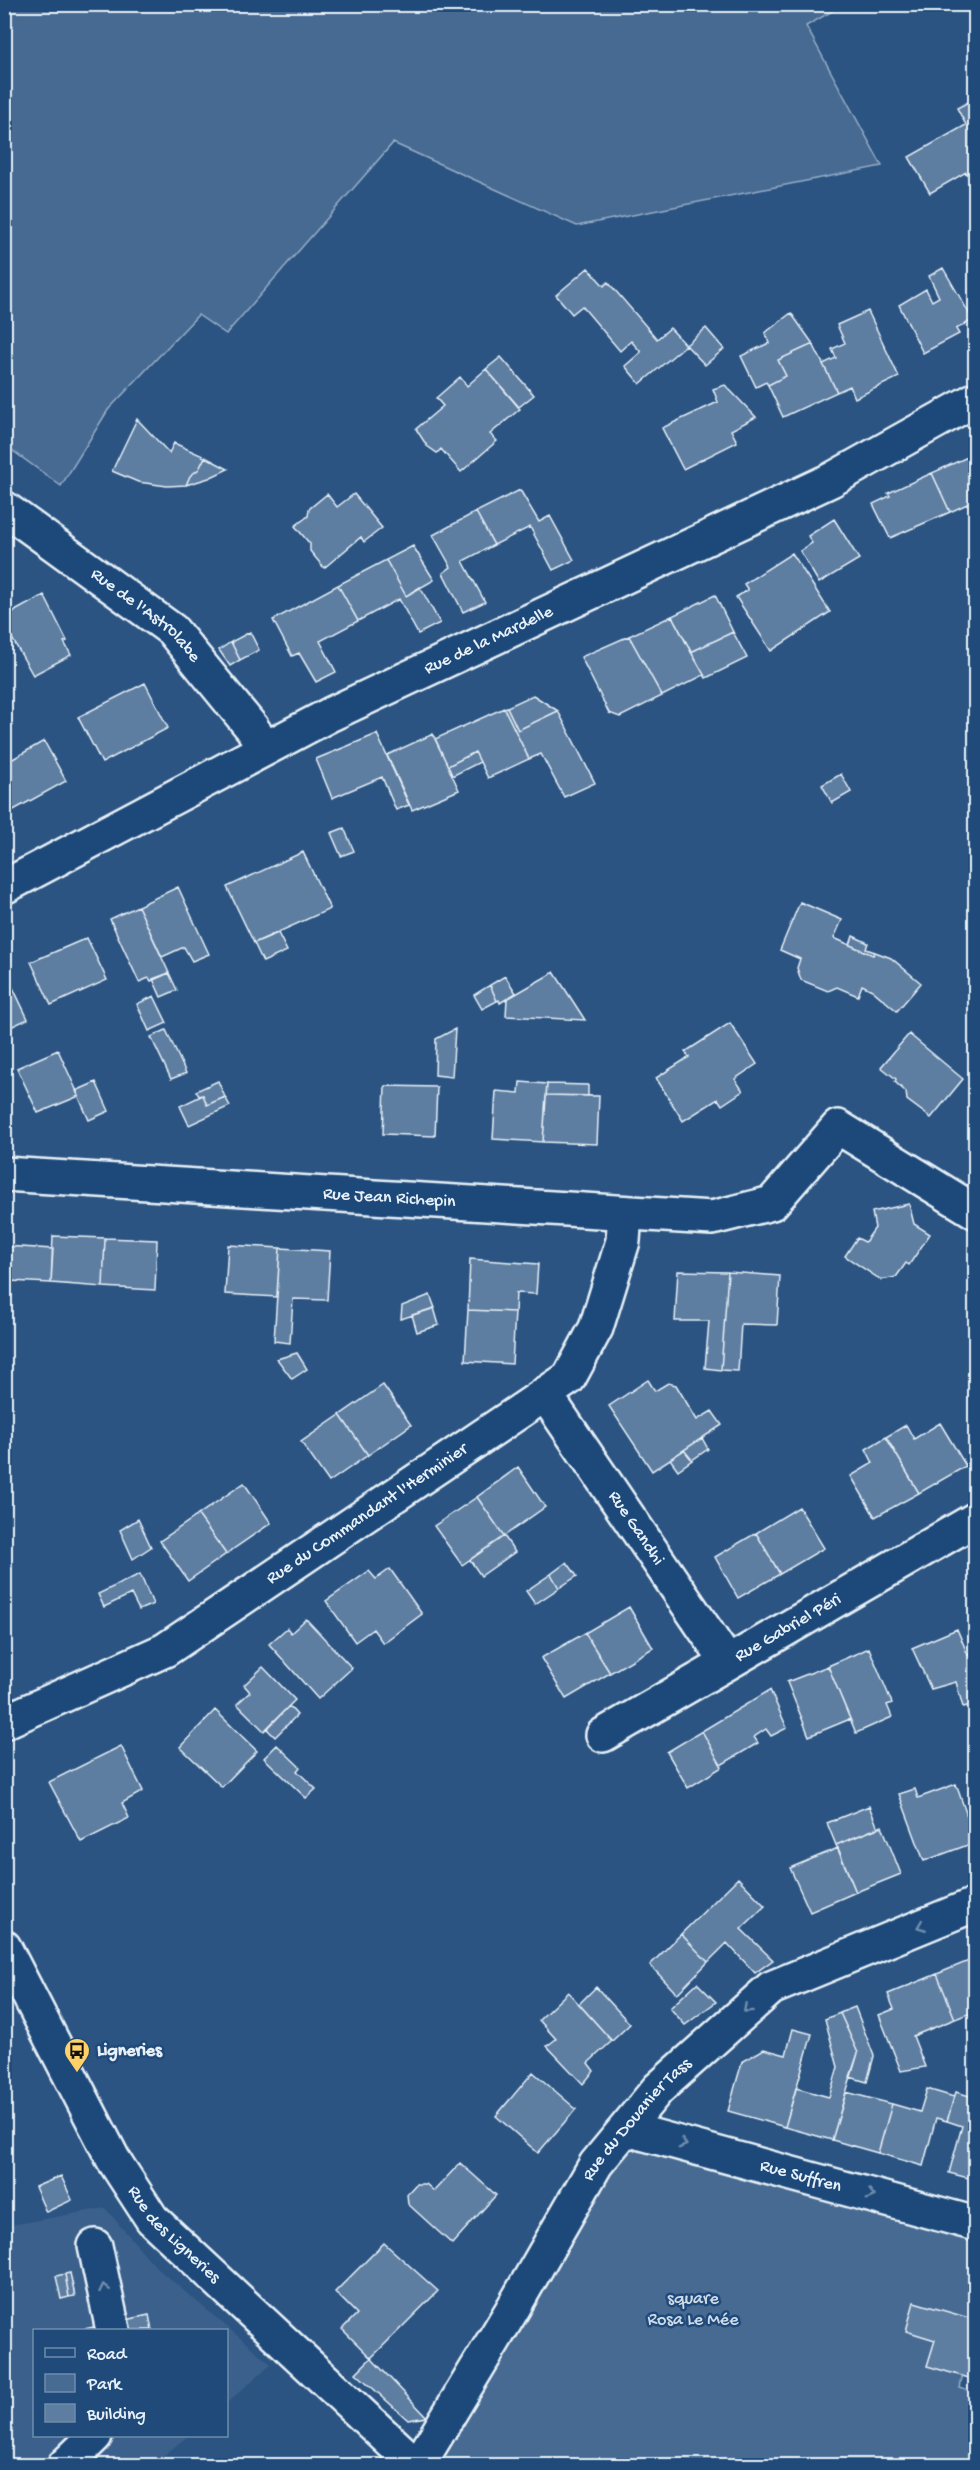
<svg xmlns="http://www.w3.org/2000/svg" width="980" height="2470" font-family="'Gochi Hand',sans-serif">
<style>
.built{fill:#3a608b}
.green{fill:#476b93;stroke:#98aec6;stroke-width:1.5}
.building{fill:#5d7da1;stroke:#e8f1f8;stroke-width:1.5}
.lines{fill:none;stroke-linecap:round;stroke-linejoin:round}
.minor-casing{stroke:#e8f1f8;stroke-width:38}
.minor{stroke:#1f4a7a;stroke-width:33}
.oneway{stroke:#6f8dac}
.labels{text-anchor:middle;dominant-baseline:central;stroke-width:5;stroke-linejoin:round;paint-order:stroke}
.street-label{font-size:18px;fill:#e8f1f8;stroke:#1f4a7a}
.poi-label{font-size:18px;font-weight:bold;fill:#e8f1f8;stroke:#1f4a7a;text-anchor:start}
.park-label{font-size:18px;fill:#d0dde9;stroke:#1f4a7a}
</style>
<rect width="100%" height="100%" fill="#2b5482"/>
<filter id="ink" filterUnits="userSpaceOnUse"><feTurbulence type="fractalNoise" baseFrequency=".0167" numOctaves="2"/><feDisplacementMap in="SourceGraphic" scale="12" xChannelSelector="R" yChannelSelector="G"/><feConvolveMatrix kernelMatrix="1 2 1 2 8 2 1 2 1" color-interpolation-filters="sRGB"/></filter>
<g filter="url(#ink)">
<path class="built" d="M 105,2208 L 157,2268 L 271,2364 L 227,2403 L 226,2330 L 34,2330 L 34,2436 L 188,2436 L 152,2465 L 5,2466 L 5,2226 Z"/>
<path class="green" d="M 5,4 L 843,5 L 806,26 L 882,166 L 577,226 L 393,143 L 226,334 L 198,315 L 108,410 L 61,486 L 5,445 Z
M 627,2129 L 975,2224 L 975,2319 L 960,2388 L 975,2393 L 975,2465 L 493,2466 L 422,2459 Z"/>
<path class="building" d="M 976,98 L 976,183 L 972,184 L 966,172 L 930,193 L 909,157 L 966,125 L 957,108 Z
M 588,268 L 604,286 L 608,282 L 657,339 L 670,328 L 686,345 L 640,384 L 625,366 L 641,352 L 631,341 L 620,351 L 582,306 L 572,314 L 556,295 Z
M 943,268 L 973,320 L 956,329 L 959,334 L 923,353 L 899,305 L 926,289 L 932,301 L 939,297 L 929,276 Z
M 868,311 L 899,377 L 855,398 L 850,386 L 837,392 L 823,364 L 836,358 L 832,349 L 845,343 L 837,325 Z
M 791,313 L 813,344 L 778,360 L 786,376 L 768,385 L 766,382 L 756,387 L 741,356 L 769,343 L 765,333 Z
M 706,328 L 724,349 L 705,365 L 686,345 Z
M 813,344 L 837,392 L 783,417 L 768,385 L 786,376 L 778,360 Z
M 501,357 L 534,395 L 519,407 L 486,369 Z
M 486,369 L 520,409 L 490,434 L 497,441 L 461,472 L 441,449 L 437,453 L 427,446 L 416,429 L 443,406 L 436,398 L 460,377 L 467,386 Z
M 725,385 L 756,417 L 731,430 L 737,442 L 683,469 L 662,428 L 718,402 L 713,389 Z
M 137,419 L 169,453 L 174,443 L 205,457 L 199,469 L 190,476 L 186,485 L 167,486 L 138,482 L 112,471 Z
M 972,455 L 976,464 L 976,500 L 950,512 L 932,473 Z
M 205,457 L 228,469 L 209,478 L 186,485 L 190,476 L 199,469 Z
M 932,473 L 950,512 L 890,538 L 873,504 L 890,496 L 888,493 Z
M 520,490 L 539,522 L 550,516 L 574,560 L 553,570 L 530,527 L 494,545 L 476,512 Z
M 327,494 L 337,507 L 354,494 L 382,528 L 364,542 L 361,537 L 324,568 L 310,551 L 310,544 L 295,526 L 308,516 L 309,509 Z
M 476,512 L 494,545 L 463,561 L 485,602 L 463,612 L 443,573 L 451,567 L 433,535 Z
M 834,519 L 859,559 L 819,583 L 800,551 L 812,543 L 808,536 Z
M 413,546 L 434,580 L 406,596 L 386,560 Z
M 792,553 L 830,612 L 771,651 L 736,597 L 748,590 L 744,584 Z
M 386,560 L 406,596 L 420,587 L 440,623 L 418,634 L 399,599 L 358,621 L 338,585 Z
M 338,585 L 358,621 L 320,641 L 336,672 L 316,682 L 299,653 L 292,656 L 273,620 Z
M 44,595 L 67,641 L 64,642 L 71,655 L 33,675 L 10,635 L 4,637 L 4,617 Z
M 715,595 L 733,632 L 691,652 L 672,616 Z
M 672,616 L 704,675 L 662,696 L 629,636 Z
M 250,632 L 259,650 L 240,660 L 231,642 Z
M 733,632 L 747,658 L 706,678 L 691,652 Z
M 629,636 L 662,696 L 620,717 L 609,713 L 581,657 Z
M 231,642 L 240,660 L 230,666 L 219,650 Z
M 145,683 L 168,728 L 102,763 L 78,717 Z
M 533,695 L 558,711 L 518,730 L 507,707 Z
M 507,707 L 518,730 L 558,711 L 595,783 L 564,797 L 541,754 L 529,759 L 504,708 Z
M 504,708 L 529,759 L 488,778 L 475,752 L 448,766 L 435,739 Z
M 377,734 L 409,805 L 396,810 L 382,777 L 332,798 L 316,759 Z
M 433,734 L 459,790 L 412,810 L 387,755 Z
M 44,741 L 66,781 L 10,812 L 4,803 L 4,764 Z
M 475,752 L 480,762 L 452,776 L 448,766 Z
M 841,774 L 851,792 L 832,803 L 822,785 Z
M 344,828 L 354,851 L 341,856 L 331,833 Z
M 303,852 L 330,909 L 254,943 L 227,887 Z
M 178,887 L 209,954 L 192,961 L 184,947 L 162,957 L 138,906 Z
M 800,902 L 842,920 L 834,938 L 873,955 L 875,952 L 891,958 L 921,983 L 897,1011 L 872,990 L 862,985 L 858,996 L 837,987 L 828,991 L 801,980 L 797,968 L 800,959 L 780,950 Z
M 138,906 L 169,973 L 151,981 L 149,978 L 139,982 L 110,919 Z
M 278,933 L 287,951 L 263,962 L 254,943 Z
M 853,936 L 868,943 L 866,949 L 875,952 L 873,955 L 850,945 Z
M 87,938 L 107,980 L 51,1005 L 31,962 Z
M 4,969 L 28,1019 L 4,1030 Z
M 554,972 L 585,1020 L 506,1016 L 507,999 Z
M 169,973 L 177,990 L 161,997 L 153,979 Z
M 505,976 L 516,993 L 500,1003 L 499,1000 L 497,1001 L 490,985 Z
M 490,985 L 497,1001 L 482,1009 L 474,995 Z
M 154,996 L 167,1023 L 149,1031 L 137,1004 Z
M 730,1023 L 757,1064 L 735,1079 L 743,1091 L 722,1105 L 718,1099 L 683,1121 L 656,1078 L 689,1057 L 685,1052 Z
M 455,1029 L 452,1077 L 435,1075 L 436,1039 Z
M 166,1030 L 186,1073 L 171,1079 L 151,1037 Z
M 909,1034 L 963,1079 L 931,1118 L 907,1100 L 906,1092 L 895,1082 L 896,1079 L 881,1067 Z
M 58,1050 L 79,1096 L 38,1113 L 17,1068 Z
M 218,1081 L 225,1097 L 207,1105 L 203,1095 L 199,1096 L 196,1091 Z
M 96,1082 L 109,1111 L 89,1120 L 76,1091 Z
M 520,1082 L 547,1084 L 543,1142 L 493,1139 L 496,1091 L 519,1093 Z
M 547,1084 L 588,1085 L 588,1096 L 546,1095 Z
M 385,1086 L 437,1087 L 435,1136 L 383,1134 Z
M 203,1095 L 207,1105 L 225,1097 L 230,1106 L 189,1125 L 180,1106 Z
M 546,1095 L 599,1096 L 597,1144 L 543,1142 Z
M 909,1204 L 914,1224 L 930,1234 L 909,1265 L 906,1263 L 896,1277 L 881,1280 L 845,1256 L 857,1238 L 865,1242 L 875,1228 L 872,1212 Z
M 53,1236 L 105,1238 L 103,1287 L 51,1283 Z
M 105,1238 L 157,1240 L 155,1290 L 103,1287 Z
M 228,1245 L 280,1248 L 277,1297 L 225,1294 Z
M 4,1246 L 53,1249 L 51,1283 L 9,1281 L 4,1271 Z
M 280,1248 L 330,1251 L 327,1300 L 293,1299 L 290,1343 L 274,1341 Z
M 470,1259 L 538,1264 L 536,1294 L 516,1293 L 515,1312 L 468,1310 Z
M 678,1271 L 728,1272 L 721,1370 L 705,1368 L 709,1321 L 675,1321 Z
M 728,1272 L 780,1276 L 777,1325 L 741,1324 L 738,1371 L 721,1370 Z
M 430,1295 L 435,1308 L 401,1319 L 402,1306 Z
M 434,1308 L 439,1325 L 417,1332 L 412,1315 Z
M 468,1310 L 515,1312 L 512,1364 L 465,1361 Z
M 297,1353 L 307,1369 L 292,1379 L 277,1359 Z
M 648,1380 L 655,1391 L 668,1383 L 676,1385 L 697,1420 L 712,1411 L 722,1425 L 652,1471 L 609,1406 Z
M 383,1385 L 411,1425 L 368,1455 L 340,1415 Z
M 340,1415 L 368,1455 L 329,1482 L 301,1442 Z
M 940,1423 L 966,1466 L 919,1493 L 886,1437 L 906,1425 L 914,1439 Z
M 886,1437 L 919,1493 L 875,1517 L 851,1476 L 873,1463 L 866,1449 Z
M 702,1438 L 708,1449 L 692,1460 L 684,1450 Z
M 684,1450 L 692,1460 L 678,1470 L 670,1459 Z
M 518,1467 L 545,1507 L 504,1536 L 477,1497 Z
M 244,1483 L 271,1523 L 226,1554 L 198,1515 Z
M 477,1497 L 504,1536 L 462,1565 L 434,1526 Z
M 799,1507 L 824,1548 L 780,1574 L 756,1533 Z
M 198,1515 L 226,1554 L 188,1581 L 160,1541 Z
M 138,1519 L 151,1547 L 133,1559 L 120,1530 Z
M 756,1533 L 780,1574 L 738,1598 L 715,1557 Z
M 504,1536 L 515,1552 L 481,1576 L 470,1560 Z
M 567,1562 L 577,1576 L 559,1588 L 551,1574 Z
M 390,1569 L 422,1614 L 383,1643 L 373,1629 L 355,1642 L 326,1601 L 369,1571 L 376,1579 Z
M 140,1574 L 153,1604 L 139,1610 L 131,1594 L 104,1607 L 98,1594 Z
M 551,1574 L 559,1588 L 535,1604 L 526,1591 Z
M 629,1607 L 653,1648 L 610,1673 L 585,1633 Z
M 306,1619 L 352,1668 L 318,1699 L 269,1644 L 287,1628 L 291,1633 Z
M 957,1629 L 968,1655 L 976,1652 L 976,1704 L 963,1707 L 956,1682 L 931,1689 L 912,1648 Z
M 585,1633 L 610,1673 L 566,1699 L 541,1658 Z
M 869,1648 L 892,1703 L 887,1705 L 892,1717 L 856,1733 L 828,1666 Z
M 828,1666 L 850,1719 L 809,1736 L 787,1682 Z
M 263,1667 L 295,1700 L 264,1731 L 237,1704 L 250,1692 L 244,1685 Z
M 770,1690 L 787,1728 L 771,1736 L 766,1729 L 754,1737 L 758,1743 L 721,1765 L 702,1731 Z
M 289,1706 L 297,1715 L 275,1737 L 267,1729 Z
M 215,1710 L 257,1751 L 222,1787 L 180,1747 Z
M 702,1731 L 722,1767 L 688,1788 L 667,1752 Z
M 277,1745 L 300,1767 L 297,1771 L 316,1789 L 306,1798 L 264,1758 Z
M 121,1746 L 143,1791 L 122,1803 L 129,1818 L 81,1842 L 49,1782 Z
M 956,1784 L 976,1842 L 924,1861 L 899,1794 L 915,1789 L 918,1798 Z
M 869,1806 L 878,1828 L 836,1845 L 827,1823 Z
M 882,1826 L 901,1874 L 856,1892 L 836,1845 Z
M 838,1848 L 856,1892 L 810,1912 L 790,1868 Z
M 738,1878 L 765,1906 L 741,1929 L 773,1960 L 755,1973 L 727,1943 L 708,1962 L 681,1934 Z
M 681,1934 L 708,1962 L 677,1994 L 650,1965 Z
M 976,1958 L 976,2011 L 955,2019 L 937,1974 Z
M 937,1974 L 955,2019 L 913,2036 L 925,2067 L 901,2071 L 879,2015 L 894,2009 L 888,1994 Z
M 697,1983 L 716,2002 L 685,2025 L 670,2008 Z
M 596,1987 L 630,2024 L 612,2041 L 579,2004 Z
M 568,1992 L 612,2041 L 588,2063 L 594,2071 L 583,2084 L 547,2046 L 556,2039 L 539,2020 Z
M 855,2007 L 874,2056 L 867,2082 L 850,2077 L 858,2053 L 840,2013 Z
M 840,2013 L 858,2053 L 832,2140 L 785,2127 L 796,2088 L 829,2097 L 838,2067 L 825,2019 Z
M 793,2029 L 812,2034 L 785,2127 L 728,2111 L 742,2062 L 764,2049 L 786,2055 Z
M 533,2072 L 576,2109 L 538,2153 L 496,2116 Z
M 927,2089 L 954,2097 L 947,2121 L 936,2118 L 923,2166 L 878,2153 L 892,2104 L 920,2112 Z
M 846,2092 L 892,2104 L 878,2153 L 832,2140 Z
M 956,2092 L 973,2097 L 968,2115 L 976,2117 L 976,2180 L 949,2173 L 962,2126 L 947,2121 Z
M 460,2163 L 496,2195 L 452,2244 L 408,2204 L 407,2194 L 416,2184 L 426,2184 L 434,2191 Z
M 61,2176 L 72,2200 L 46,2212 L 35,2187 Z
M 384,2243 L 438,2291 L 371,2358 L 342,2329 L 357,2314 L 335,2292 Z
M 70,2273 L 75,2296 L 69,2297 L 65,2274 Z
M 65,2274 L 69,2297 L 61,2299 L 56,2276 Z
M 914,2302 L 976,2320 L 976,2380 L 927,2366 L 935,2340 L 906,2331 Z
M 149,2315 L 152,2330 L 80,2330 Z
M 371,2358 L 427,2417 L 408,2420 L 356,2373 Z"/>
<g class="lines">
<defs>
<g id="minor">
<path id="s1" d="M 4,508 L 172,630 L 252,728 L 264,748"/>
<path id="s2" d="M 4,887 L 331,714 L 831,480 L 976,399"/>
<path id="s3" d="M 4,1174 L 712,1218 L 772,1203 L 838,1127 L 976,1212"/>
<path id="s4" d="M 545,1394 L 727,1662"/>
<path id="s5" d="M 4,1722 L 165,1650 L 569,1378 L 596,1328 L 623,1241 L 625,1213"/>
<path id="s6" d="M 603,1735 L 976,1519"/>
<path id="s7" d="M 4,1947 L 113,2159 L 152,2219 L 417,2466"/>
<path id="s8" d="M 627,2129 L 976,2224"/>
<path d="M 95,2246 L 113,2330"/>
<path d="M 64,2466 L 95,2436"/>
<path id="s9" d="M 421,2466 L 422,2459 L 512,2310 L 596,2164 L 658,2089 L 771,1988 L 976,1904"/>
</g>
</defs>
<use href="#minor" class="minor-casing"/>
<use href="#minor" class="minor"/>
</g>
<defs><path id="oneway-chevron" d="M-2-3.5L2.5 0L-2 3.5" fill="none" stroke-width="1.6" stroke-linecap="round" stroke-linejoin="round" transform="scale(1.5)"/></defs>
<g class="oneway">
<use href="#oneway-chevron" transform="translate(921 1926) rotate(158)"/>
<use href="#oneway-chevron" transform="translate(747 2009) rotate(138)"/>
<use href="#oneway-chevron" transform="translate(683 2144) rotate(15)"/>
<use href="#oneway-chevron" transform="translate(871 2195) rotate(15)"/>
<use href="#oneway-chevron" transform="translate(104 2288) rotate(-102)"/>
</g>
</g>
<defs>
<symbol id="bus-pin" viewBox="-11 -11 22 30"><path d="M0 17L-7.5 6A9.5 9.5 0 1 1 7.5 6Z" fill="#ffd166" stroke="#1f4a7a"/><path d="M-5-6H5V4H4V6H2V4H-2V6H-4V4H-5ZM-3.5-4V0h7V-4ZM-3.5 1.2v1.5H-2V1.2ZM2 1.2v1.5H3.5V1.2Z" fill="#111"/></symbol>
</defs>
<g fill-rule="evenodd">
<use href="#bus-pin" x="62" y="2036" width="30" height="40"/>
</g>
<g class="labels">
<g class="street-label">
<text stroke="none"><textPath href="#s1" startOffset="178">Rue de l'Astrolabe</textPath></text>
<text stroke="none"><textPath href="#s2" startOffset="544">Rue de la Mardelle</textPath></text>
<text stroke="none"><textPath href="#s3" startOffset="386">Rue Jean Richepin</textPath></text>
<text stroke="none"><textPath href="#s5" startOffset="420">Rue du Commandant l'Herminier</textPath></text>
<text stroke="none"><textPath href="#s4" startOffset="162">Rue Gandhi</textPath></text>
<text stroke="none"><textPath href="#s6" startOffset="214">Rue Gabriel Péri</textPath></text>
<text stroke="none"><textPath href="#s9" startOffset="410">Rue du Douanier Tass</textPath></text>
<text stroke="none"><textPath href="#s8" startOffset="180">Rue Suffren</textPath></text>
<text stroke="none"><textPath href="#s7" startOffset="336">Rue des Ligneries</textPath></text>
</g>
<g class="poi-label">
<text x="97" y="2051">Ligneries</text>
</g>
<g class="park-label">
<text x="693" y="2299">square<tspan x="693" dy="21">Rosa Le Mée</tspan></text>
</g>
</g>
<rect width="980" height="2470" fill="none" stroke="#1f4a7a" stroke-width="24"/>
<rect x="12" y="12" width="956" height="2446" fill="none" stroke="#e8f1f8" stroke-width="2" filter="url(#ink)"/>
<rect x="33" y="2329" width="195" height="108" fill="#1f4a7a" stroke="#6f8dac" stroke-width="1.5"/>
<rect x="45" y="2348" width="30" height="9" fill="#1f4a7a" stroke="#6f8dac" stroke-width="1.5"/>
<text x="87" y="2359" font-size="18" fill="#e8f1f8">Road</text>
<rect x="45" y="2374" width="30" height="18" fill="#476b93" stroke="#6f8dac" stroke-width="1.5"/>
<text x="87" y="2389" font-size="18" fill="#e8f1f8">Park</text>
<rect x="45" y="2404" width="30" height="18" fill="#5d7da1" stroke="#6f8dac" stroke-width="1.5"/>
<text x="87" y="2419" font-size="18" fill="#e8f1f8">Building</text>
</svg>
